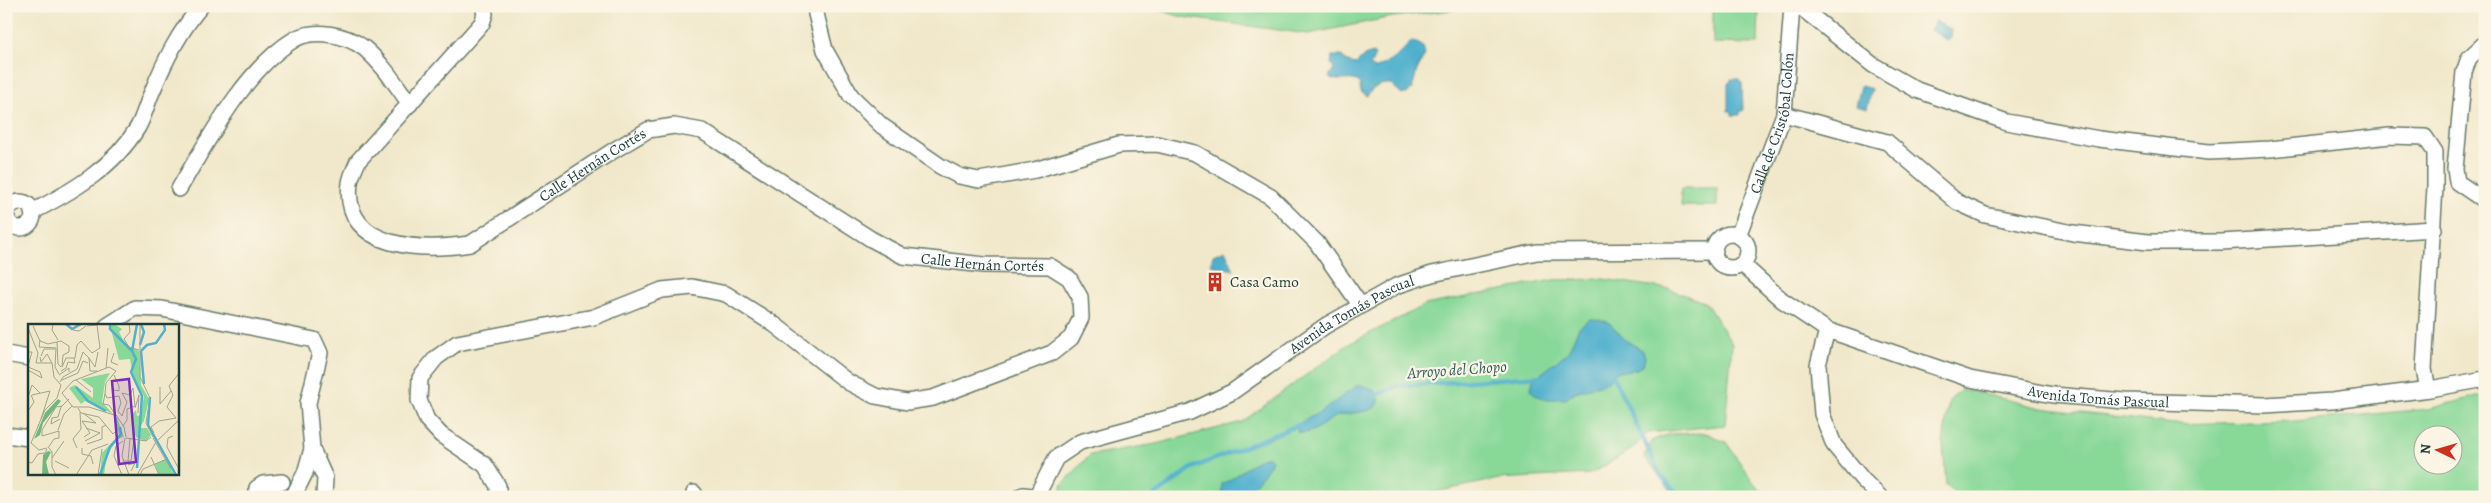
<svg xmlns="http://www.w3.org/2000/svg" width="2491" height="503" font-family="Alegreya,serif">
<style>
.green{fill:#88d898;stroke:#548a66;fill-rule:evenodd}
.water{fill:#50b0ce;stroke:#387681}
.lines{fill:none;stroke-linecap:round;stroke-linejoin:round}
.stream{stroke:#50b0ce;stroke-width:4.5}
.minor-casing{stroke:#687969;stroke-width:18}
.minor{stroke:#fff;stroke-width:15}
.labels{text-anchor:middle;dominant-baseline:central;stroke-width:4.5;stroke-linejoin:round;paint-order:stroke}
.street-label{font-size:15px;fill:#1f3d34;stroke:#fcf5e5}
.poi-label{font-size:15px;fill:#1f3d34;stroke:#fcf5e5;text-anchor:start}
.water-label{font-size:16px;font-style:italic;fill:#2e6062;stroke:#fcf5e5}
.inset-river{fill:none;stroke:#50b0ce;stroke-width:2.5}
.inset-road{fill:none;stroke:#9da48f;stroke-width:1}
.view{fill:#7b2cbf;fill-opacity:0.15;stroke:#7b2cbf;stroke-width:2.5}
.inset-edge{fill:none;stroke:#1f3d34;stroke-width:2.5}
</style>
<rect width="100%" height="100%" fill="#fcf5e5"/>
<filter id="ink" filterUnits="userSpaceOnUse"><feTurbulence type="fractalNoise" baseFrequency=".02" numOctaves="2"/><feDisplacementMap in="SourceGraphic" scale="10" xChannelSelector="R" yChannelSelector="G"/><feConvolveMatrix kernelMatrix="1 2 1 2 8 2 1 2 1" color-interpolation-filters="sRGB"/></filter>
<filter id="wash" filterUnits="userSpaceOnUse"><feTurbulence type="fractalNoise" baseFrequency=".0096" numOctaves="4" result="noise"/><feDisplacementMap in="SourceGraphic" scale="20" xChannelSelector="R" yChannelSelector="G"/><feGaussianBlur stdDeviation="1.12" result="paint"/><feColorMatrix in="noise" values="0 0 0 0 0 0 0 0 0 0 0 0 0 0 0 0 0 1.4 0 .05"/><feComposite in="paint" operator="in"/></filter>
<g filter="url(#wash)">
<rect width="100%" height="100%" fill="#f1e8cb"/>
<path class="green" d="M 1146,6 L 1576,6 L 1479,7 L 1392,17 L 1308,34 L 1182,17 Z
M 1713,6 L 1759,6 L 1758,44 L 1713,43 Z
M 1681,188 L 1717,188 L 1717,206 L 1681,206 Z
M 1603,279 L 1669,289 L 1706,303 L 1732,344 L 1725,425 L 1648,433 L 1631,450 L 1590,474 L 1499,479 L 1411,497 L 1061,497 L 1062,485 L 1090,455 L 1156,444 L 1242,422 L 1347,345 L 1425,305 L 1553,280 Z
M 1962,389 L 2041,408 L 2174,424 L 2296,421 L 2428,409 L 2485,394 L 2485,497 L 1960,497 L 1946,485 L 1943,443 L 1949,401 ZM 2424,436 L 2454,436 L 2454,466 L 2424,466 Z
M 1706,433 L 1726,442 L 1755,485 L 1768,497 L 1676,497 L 1644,456 L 1653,440 L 1670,434 Z"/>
<path class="water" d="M 1935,21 L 1952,30 L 1951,38 L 1947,40 L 1930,30 Z
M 1412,41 L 1423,46 L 1425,55 L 1417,70 L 1412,89 L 1407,94 L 1402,94 L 1391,84 C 1381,83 1373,87 1367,96 L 1361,92 L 1359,82 C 1348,76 1339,84 1329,77 L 1334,68 L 1331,64 L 1332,56 L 1342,56 L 1347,62 L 1356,64 L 1364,56 L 1373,53 L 1375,55 L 1370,66 L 1375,69 L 1394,59 Z
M 1731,79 L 1740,79 L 1740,82 L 1742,83 L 1743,111 L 1740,111 L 1740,115 L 1732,115 L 1732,111 L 1728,111 L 1728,83 L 1731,82 Z
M 1861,86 L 1872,89 L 1867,109 L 1856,106 Z
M 1225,250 L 1234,270 L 1211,265 L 1213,255 Z
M 1590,319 C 1614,320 1610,326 1626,340 C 1631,345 1638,346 1643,351 L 1645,357 L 1643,365 L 1637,369 L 1617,372 L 1606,383 L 1575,392 L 1566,399 L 1544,399 L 1535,395 L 1531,389 L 1533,380 L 1568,352 L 1579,327 Z
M 1361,385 C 1368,387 1378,390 1379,398 C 1383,415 1345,411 1333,418 C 1321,425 1314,434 1298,433 L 1296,425 L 1324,410 L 1356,386 Z
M 1268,456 L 1272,460 L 1266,471 L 1243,497 L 1224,497 L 1222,495 L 1222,484 C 1239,477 1249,461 1268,456 Z"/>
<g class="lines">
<path class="stream" d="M 1611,372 L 1661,476 L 1681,497
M 1374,396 L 1398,386 L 1541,376
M 1153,497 L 1192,468 L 1301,424"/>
</g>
</g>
<g filter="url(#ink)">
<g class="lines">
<defs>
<g id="minor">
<path id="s1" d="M 483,6 L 485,14 L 482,23 L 358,161 C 355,168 351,176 350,183 C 341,251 424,251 470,244 L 611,152 L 648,130 L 674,126 L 702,131 L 871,239 L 903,256 L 984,265 L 1050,266 L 1069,278 L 1080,297 L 1081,318 L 1071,338 L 1052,353 L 933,398 L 907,402 L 875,396 L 848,382 L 775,325 L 726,294 L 692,287 L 662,290 L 594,317 L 457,343 L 436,358 L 420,378 L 419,400 L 427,420 L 441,435 L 485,465 L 498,486 L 498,497"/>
<path d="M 817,6 L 816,14 L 825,50 L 851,96 L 882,126 L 940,166 L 959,176 L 979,180 L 1035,170 L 1119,145 L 1157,144 L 1195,153 L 1271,197 L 1317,243 L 1361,306"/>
<path d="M 1799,6 L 1873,65 L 1917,90 L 2007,122 L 2099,139 L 2209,152 L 2270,149 L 2390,136 L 2425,137 L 2435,152 L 2435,187 L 2424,369 L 2428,389"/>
<path d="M 2485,43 L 2469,58 L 2464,72 L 2455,169 L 2457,182 L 2485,201"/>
<path d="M 1784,114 L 1887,142 L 1957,202 L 1985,215 L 2073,233 L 2148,242 L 2221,242 L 2434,229"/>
<path d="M 179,189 C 208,140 245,69 295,39 C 315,28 347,35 364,48 C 383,64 396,85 410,104"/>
<circle cx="20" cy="215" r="13"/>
<path d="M 32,212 C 73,191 114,167 138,127 C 144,116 147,103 152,92 C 165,60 179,32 201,6"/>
<circle cx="1731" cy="251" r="17"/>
<path id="s2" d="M 1738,236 L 1784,114 L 1792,6"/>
<path id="s3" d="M 1742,264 L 1782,300 L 1827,330 L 1970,379 L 2053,395 L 2125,401 L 2265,405 L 2332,401 L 2430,389 L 2485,379"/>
<path d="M 107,326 L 135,308 L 162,309 L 314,340 L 320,353 L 308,403 L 312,449 L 305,473 L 293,497"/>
<path d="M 1827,330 L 1818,365 L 1822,414 L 1834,445 L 1862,479 L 1880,497"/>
<path d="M 6,354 L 29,358"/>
<path d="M 6,435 L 29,438"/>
<path d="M 312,449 L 325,478 L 324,497"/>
<path d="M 694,493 L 696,497"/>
<path id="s4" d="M 1037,495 L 1056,458 L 1080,442 L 1190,412 L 1232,392 L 1325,326 L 1396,286 L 1432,274 L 1537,252 L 1715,251"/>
<path d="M 257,497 L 257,488 L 263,484 L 282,482"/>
<path d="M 1020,497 L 1023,495 L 1039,497"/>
</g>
</defs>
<use href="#minor" class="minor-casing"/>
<use href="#minor" class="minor"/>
</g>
</g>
<defs>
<symbol id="building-bare" viewBox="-9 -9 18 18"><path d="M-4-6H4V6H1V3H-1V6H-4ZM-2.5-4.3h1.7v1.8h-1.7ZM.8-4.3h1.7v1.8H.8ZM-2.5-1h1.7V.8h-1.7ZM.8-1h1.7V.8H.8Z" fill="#c8321e" stroke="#fcf5e5" stroke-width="2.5" paint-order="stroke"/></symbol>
</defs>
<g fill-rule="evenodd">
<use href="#building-bare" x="1201" y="268" width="28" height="28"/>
</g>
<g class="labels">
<g class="street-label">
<text stroke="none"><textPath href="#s2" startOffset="119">Calle de Cristóbal Colón</textPath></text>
<text stroke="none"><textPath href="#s1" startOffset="532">Calle Hernán Cortés</textPath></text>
<text stroke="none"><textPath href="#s1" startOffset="969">Calle Hernán Cortés</textPath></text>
<text stroke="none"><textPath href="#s4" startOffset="374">Avenida Tomás Pascual</textPath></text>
<text stroke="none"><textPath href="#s3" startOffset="389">Avenida Tomás Pascual</textPath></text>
</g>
<g class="poi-label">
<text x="1230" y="282">Casa Camo</text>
</g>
<g class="water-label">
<text transform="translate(1457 370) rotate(-4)">Arroyo del Chopo</text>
</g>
</g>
<g transform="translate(28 324)">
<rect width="151" height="151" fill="#f1e8cb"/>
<path d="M 86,0 L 94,5 L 91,8 L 98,21 L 111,27 L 113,61 L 121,75 L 116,97 L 111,104 L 119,104 L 123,111 L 118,117 L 109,114 L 105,108 L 105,89 L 108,86 L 109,92 L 113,91 L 116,72 L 106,57 L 102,35 L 91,36 L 82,2 ZM 82,49 L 77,58 L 74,78 L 85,90 L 57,77 L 53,80 L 41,64 L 47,61 L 65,74 L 65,64 L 53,55 ZM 89,93 L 96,113 L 90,115 L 79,130 L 76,151 L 72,151 L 74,129 L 91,111 L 86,96 ZM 138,135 L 146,151 L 131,151 L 127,140 Z" fill="#88d898"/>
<path d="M 30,75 L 33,77 L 15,99 L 12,111 L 6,115 L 17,89 ZM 20,127 L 23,128 L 18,138 L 21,150 L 14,151 L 15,131 Z" fill="#6eb880"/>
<path class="inset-river" d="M 38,0 L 44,5 L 53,0M 82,0 L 82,5 L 103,26M 112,21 L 116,8 L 113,0M 113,27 L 119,21 L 128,19 L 137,6 L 136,0M 113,27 L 116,60M 48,63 L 60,77 L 78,87M 122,73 L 120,101 L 148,151M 109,144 L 114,72 L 103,48 L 108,35 L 104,27 L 109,0M 72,151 L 82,123 L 93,110 L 92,103"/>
<path class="inset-road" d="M 25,0 L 24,6 L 30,16M 48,0 L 45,6 L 51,7 L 58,2M 101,0 L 102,8 L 96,15 L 101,23 L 111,26M 112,0 L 112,53 L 122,74 L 118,99 L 125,113M 5,2 L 12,17 L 20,20 L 33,17 L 41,22 L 41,28 L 35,31 L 34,43 L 38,34 L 47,34 L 49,21 L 53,17 L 64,29 L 72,24 L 69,1 L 59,2M 0,4 L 10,29 L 8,39 L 24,39 L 26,53 L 33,61 L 29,74 L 17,86 L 10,102M 12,16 L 11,23 L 28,24 L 27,43 L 31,50M 29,18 L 30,40 L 33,43M 0,28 L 4,28 L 0,42M 86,29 L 83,38 L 90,41M 13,32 L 16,25 L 27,25M 12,33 L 13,38 L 19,30 L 24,39M 61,34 L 67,43 L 70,28M 0,43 L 12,48 L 14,54 L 0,46M 78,44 L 80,24M 33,47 L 38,44 L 40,38 L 47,39 L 46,34M 31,51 L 41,44 L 41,48M 86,51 L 91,62 L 91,67 L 86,66M 34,56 L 50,49 L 55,37 L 60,39M 48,56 L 63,68M 32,58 L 35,53 L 49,45 L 55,28 L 61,34 L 62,47 L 69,47M 132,63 L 132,80 L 143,67M 77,70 L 78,59 L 88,47 L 81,43 L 45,57 L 34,69 L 45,83 L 61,83 L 86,91M 4,71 L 22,67 L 13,95M 0,73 L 4,61 L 12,69M 50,84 L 53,89 L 71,93 L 85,110 L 88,107 L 87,92M 107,84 L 111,71 L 110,89M 0,87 L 6,78 L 3,71M 55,89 L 68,99 L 54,97 L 62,109 L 56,113M 87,90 L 81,81 L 75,80 L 77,70 L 79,74 L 91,72 L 93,79 L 90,87 L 94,92 L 99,78 L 94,69 L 102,71 L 105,64 L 107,82 L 99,85 L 99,96 L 95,102M 88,91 L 96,103 L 98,113M 32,95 L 23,100 L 24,94 L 30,93 L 33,83 L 41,75M 11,100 L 3,119 L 11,126 L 19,124M 30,106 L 36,90 L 44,82M 126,109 L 123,103 L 131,97 L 148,94 L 139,83 L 145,71 L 141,62 L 152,48M 145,112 L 140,114 L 139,123 L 152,147M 97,114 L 94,132 L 101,151M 98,114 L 118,117 L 123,113M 125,114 L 143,145M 57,117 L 72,109 L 58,104M 59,120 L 74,115 L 74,103 L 78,101M 20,124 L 26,115 L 31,114 L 31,107 L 14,112 L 14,106 L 28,83 L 34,82M 21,124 L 24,128 L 24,143 L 28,151M 49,124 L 45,115 L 53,105 L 52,88M 54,124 L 54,130 L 63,132 L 65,140M 123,133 L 131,151M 24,134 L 36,117M 27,137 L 41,144M 95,137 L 103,137 L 106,115M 100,137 L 102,115M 0,138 L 4,139 L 10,130 L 17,129 L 19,125M 100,141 L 107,139 L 103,147M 48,151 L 64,126 L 80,120M 70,151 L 74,125M 94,151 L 86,132 L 88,122 L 95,117M 109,151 L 128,118 L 152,95M 112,151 L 115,145 L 139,135"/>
<path class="view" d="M 101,55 L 108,138 L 91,140 L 84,57 Z"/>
<rect width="151" height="151" class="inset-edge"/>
</g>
<rect width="2491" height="503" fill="none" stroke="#fcf5e5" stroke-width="25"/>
<g transform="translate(2438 450) rotate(275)"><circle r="24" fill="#fcf5e5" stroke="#a4ab9e"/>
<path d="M0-4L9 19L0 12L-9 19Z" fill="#c8321e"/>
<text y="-8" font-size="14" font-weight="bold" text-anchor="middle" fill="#1f3d34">N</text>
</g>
</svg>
